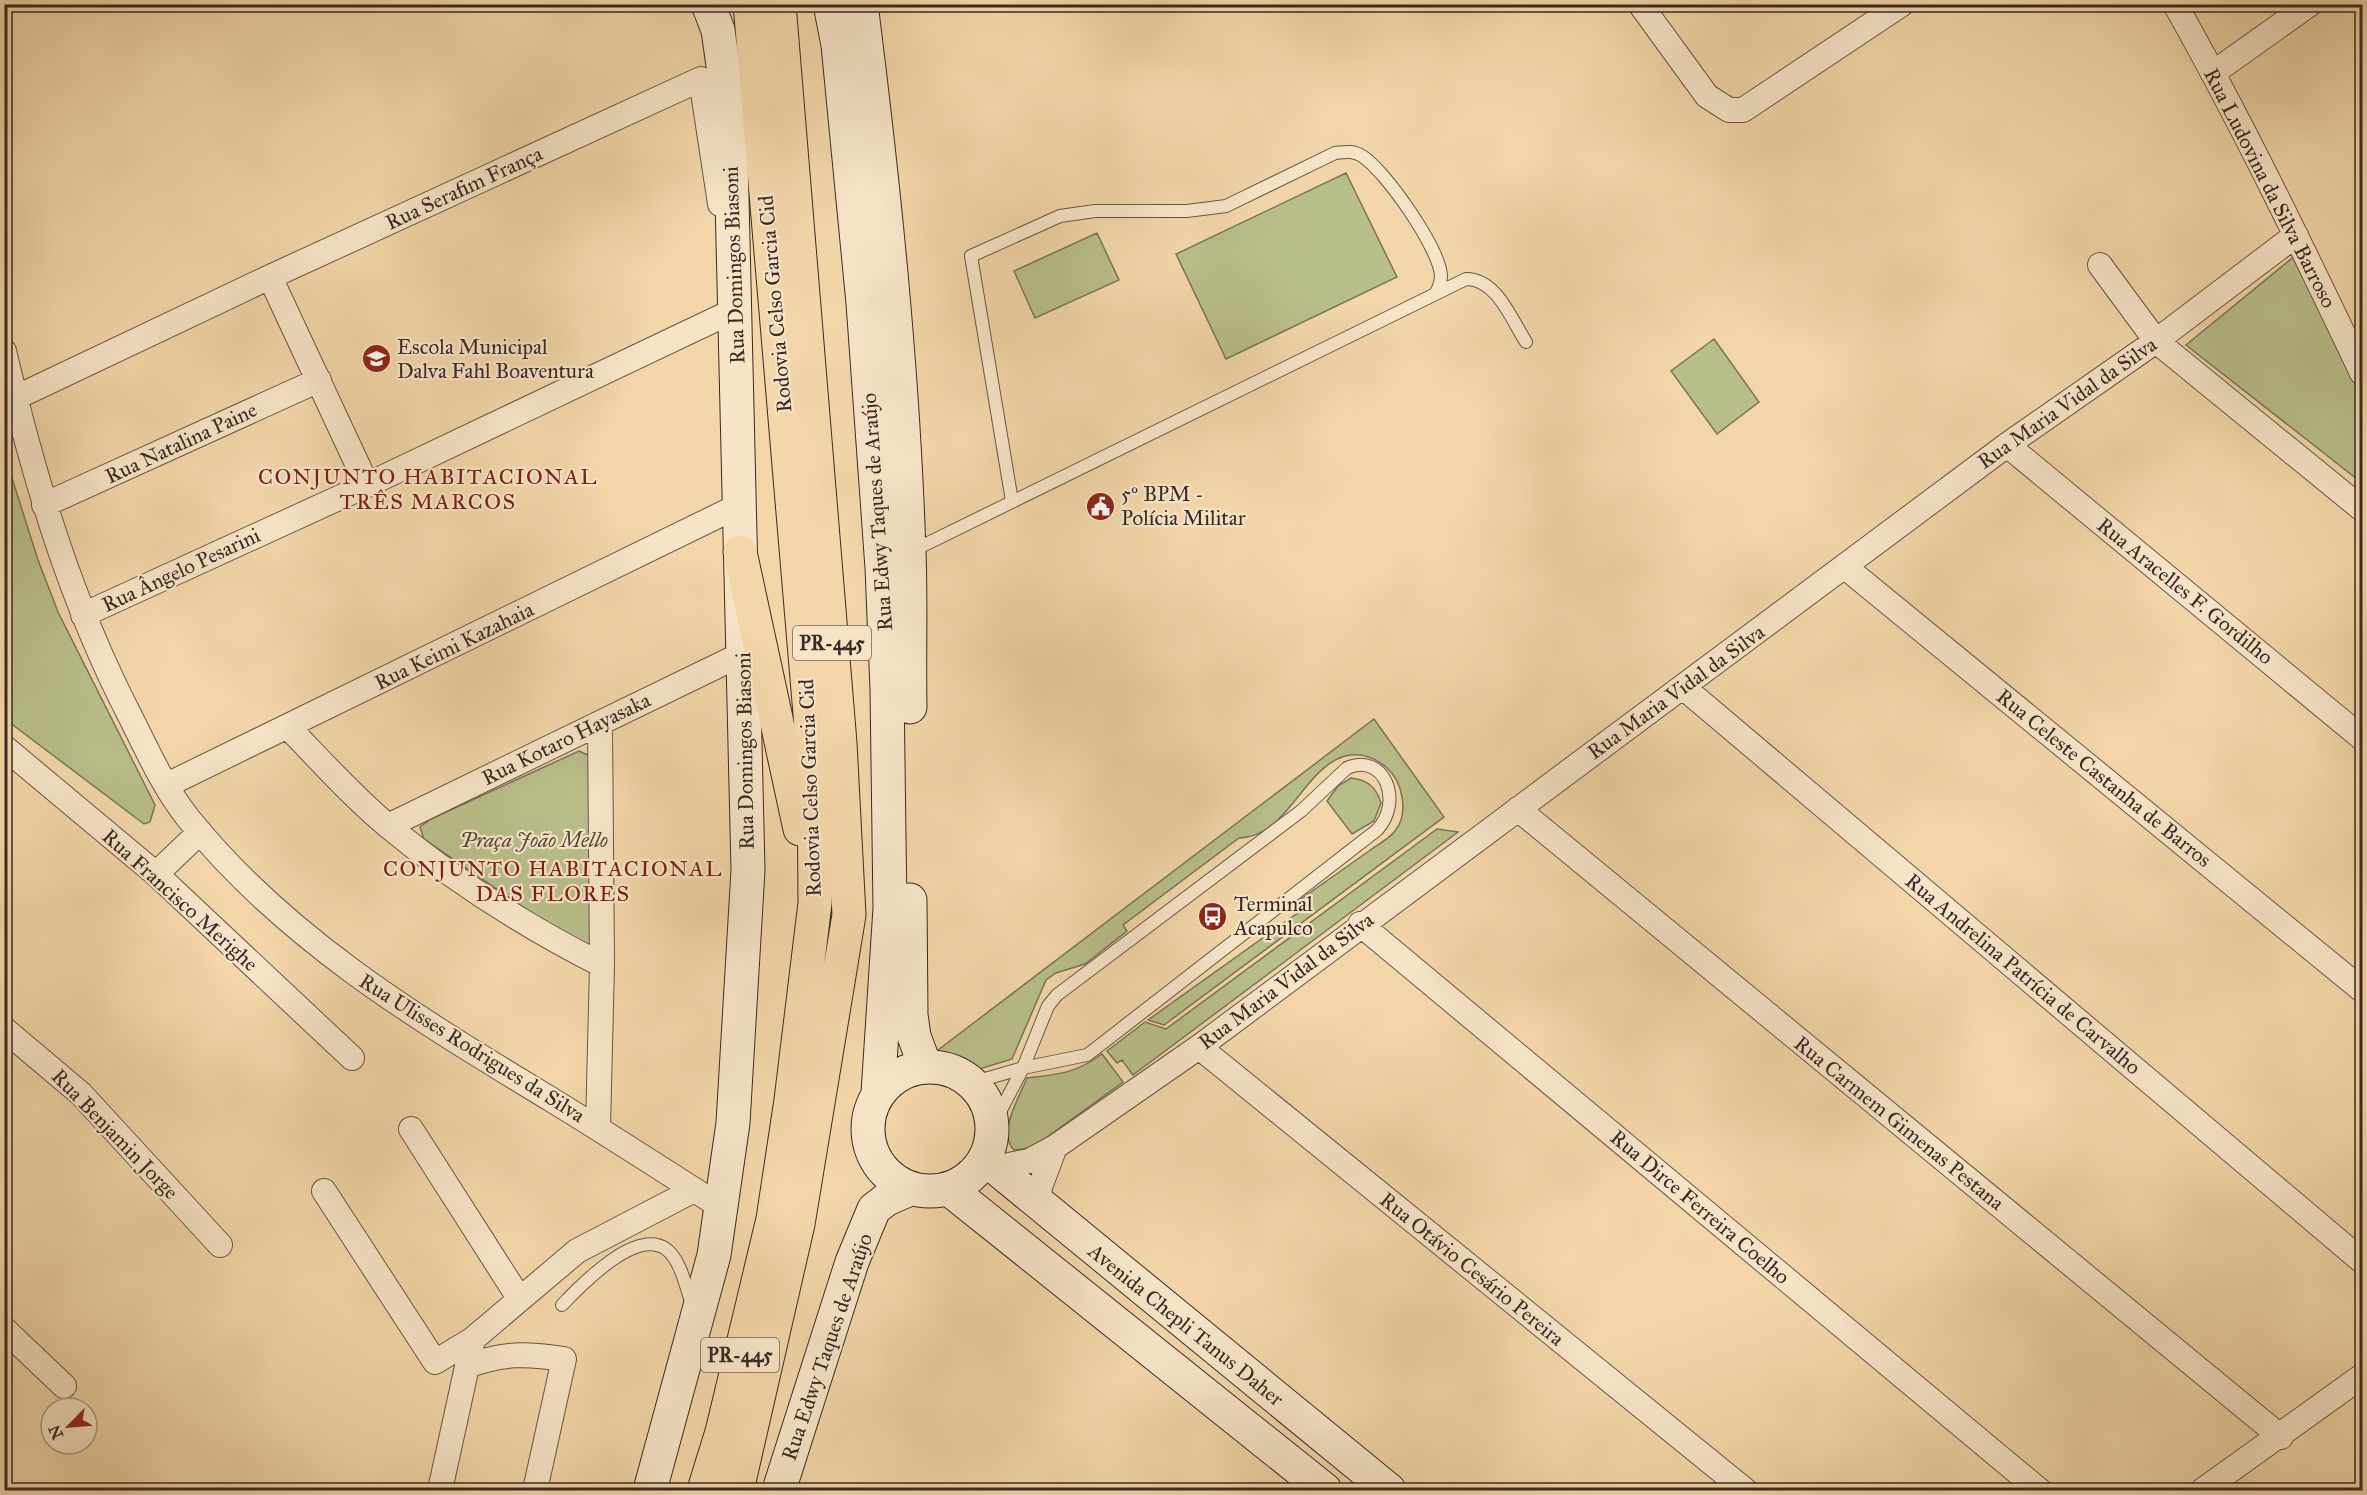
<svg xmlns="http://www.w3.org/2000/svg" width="2367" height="1495" font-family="'IM FELL Great Primer',serif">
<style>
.green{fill:#b8be8a;stroke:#787457;stroke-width:1.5}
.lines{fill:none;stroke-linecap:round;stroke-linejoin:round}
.lane-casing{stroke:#675545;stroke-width:14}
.street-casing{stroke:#675545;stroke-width:26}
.secondary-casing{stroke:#392a24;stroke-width:35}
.highway-casing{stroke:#392a24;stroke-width:35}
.lane{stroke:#f7e4c7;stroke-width:12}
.street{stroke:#f7e4c7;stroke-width:24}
.secondary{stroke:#f7e4c7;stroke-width:33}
.highway{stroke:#f2d6a9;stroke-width:33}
.labels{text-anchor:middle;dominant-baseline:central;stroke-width:4.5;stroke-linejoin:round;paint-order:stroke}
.shield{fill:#f7e4c7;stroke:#726255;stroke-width:1.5}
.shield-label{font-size:20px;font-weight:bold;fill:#392a24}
.street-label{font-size:21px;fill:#392a24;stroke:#f7e4c7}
.poi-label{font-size:21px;fill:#392a24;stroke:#f7e4c7;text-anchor:start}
.park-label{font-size:21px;font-style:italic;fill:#524838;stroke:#f7e4c7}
.neighbourhood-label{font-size:22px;letter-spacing:1.5px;fill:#7a1f14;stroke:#f7e4c7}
</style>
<rect width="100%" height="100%" fill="#f2d6a9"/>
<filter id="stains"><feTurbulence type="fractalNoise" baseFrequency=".00333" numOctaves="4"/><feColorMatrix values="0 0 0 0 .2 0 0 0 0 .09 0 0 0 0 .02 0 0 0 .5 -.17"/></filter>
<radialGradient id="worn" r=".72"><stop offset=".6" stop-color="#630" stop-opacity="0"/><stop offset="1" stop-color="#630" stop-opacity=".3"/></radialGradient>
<path class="green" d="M 1346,173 L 1397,277 L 1226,359 L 1176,254 Z
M 1097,233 L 1119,280 L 1035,318 L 1014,271 Z
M 2296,255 L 2362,399 L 2362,483 L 2186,345 Z
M 1714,339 L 1759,402 L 1717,434 L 1671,371 Z
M 5,456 L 38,560 L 58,612 L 155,805 L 150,822 L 144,824 L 5,719 Z
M 1374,719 L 1444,817 L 1164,1025 L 1148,1020 L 1299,912 L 1301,899 C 1324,883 1346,867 1369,851 C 1377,845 1389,839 1395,831 C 1409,814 1403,782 1387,768 C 1376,758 1361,752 1345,756 C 1303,768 1288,837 1239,838 L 1123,925 L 1127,931 L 1085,964 L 1056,973 L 1046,980 L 1012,1059 L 944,1080 C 932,1075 934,1065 934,1053 Z
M 579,751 L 592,757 L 597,943 L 584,949 L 424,839 L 420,827 L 431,819 Z
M 1351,778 C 1368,780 1376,787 1381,803 L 1374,821 L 1352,834 L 1327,801 L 1338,786 Z
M 1437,829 L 1458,832 L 1133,1075 L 1122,1060 L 1117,1063 L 1107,1051 L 1145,1022 L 1166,1029 Z
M 1102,1054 L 1123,1082 L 1032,1148 L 1014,1150 C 997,1133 1019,1098 1027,1078 C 1060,1074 1074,1074 1102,1054 Z"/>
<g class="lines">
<defs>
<path id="lane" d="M 1012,501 L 971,256 L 1060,216 L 1095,211 L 1187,211 L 1226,206 L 1335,153 C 1345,152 1353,150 1362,156 C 1385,170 1440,249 1441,276 C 1441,283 1439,287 1436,293
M 912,551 L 1466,279 C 1497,279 1511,319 1526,342
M 971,1083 L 1023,1068 L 1087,1055 L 1095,1049 L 1377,830 C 1404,801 1384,752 1347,768 L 1301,811 L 1057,995 L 1048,1006 L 1023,1068 L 992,1127
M 562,1305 C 581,1285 636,1228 666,1249 C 681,1260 686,1288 692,1304"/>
<path id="street" d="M 1640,4 L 1707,96 L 1729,110 L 1743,110 L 1902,4
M 2175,4 C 2243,125 2303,249 2362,373
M 2213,73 L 2310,4
M 2100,265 L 2156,341 L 2362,509
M 270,277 L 367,485
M 4,351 C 34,478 70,600 130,716 C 147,750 164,788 188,818 C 286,940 420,1020 552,1100 C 609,1135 665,1171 721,1207
M 15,398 L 270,277 L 701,79 L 720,204
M 2007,445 L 2362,738
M 44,505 L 319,380
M 1845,567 L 2362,990
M 83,615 L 367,485 L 735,310 L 734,298
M 1684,688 L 2362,1261
M 288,727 C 320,760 352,796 388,826 C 453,880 527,927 602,965
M 4,747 L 156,874 L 352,1058
M 167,785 L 740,505
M 1518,809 L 2281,1437
M 388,826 L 744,653
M 156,874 L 200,832
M 1360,924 L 2039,1490
M 4,1029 L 81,1094 L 220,1245
M 1199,1047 L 1745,1490
M 598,1128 L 602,965 L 600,723
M 411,1129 L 519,1298
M 994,1168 L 1029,1161 L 1055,1147 L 1199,1047 L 2007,445 L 2156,341 L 2296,235
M 324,1191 L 435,1362 L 473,1339
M 1038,1204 L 1040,1187 L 1055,1147
M 4,1329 L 64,1386
M 467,1366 C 504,1353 525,1353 564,1359 L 535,1490
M 440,1490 L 473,1339 L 577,1251 L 694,1190
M 2203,1490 L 2362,1376"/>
<path id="secondary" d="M 830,4 L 838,45 L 863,303 L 882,568 L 887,689 L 890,908 L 878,1093
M 861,4 C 884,186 903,369 909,552 C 911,604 909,656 910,707
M 910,900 L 911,1015 L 914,1036 L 925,1066
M868 1129a62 62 0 1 1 124 0a62 62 0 1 1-124 0Z
M 985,1159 L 1389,1490
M 949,1189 L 1325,1490
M 650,1490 L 714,1255 L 733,1123 L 748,870 L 730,115 L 718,30 L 708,4
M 779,1490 L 852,1262 L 874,1209 L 887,1199 L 910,1189"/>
<path id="highway" d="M 740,552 L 800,829
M 704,1490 L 722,1432 L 773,1219 L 791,1100 L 815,903 L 814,761 L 750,4
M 737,1490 L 798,1224 L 849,915 L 840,743 L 779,4"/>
</defs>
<use href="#lane" class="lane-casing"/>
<use href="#street" class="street-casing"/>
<use href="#secondary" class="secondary-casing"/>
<use href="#highway" class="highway-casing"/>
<use href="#lane" class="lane"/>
<use href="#street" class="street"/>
<use href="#secondary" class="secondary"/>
<use href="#highway" class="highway"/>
</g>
<defs>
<symbol id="school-disc" viewBox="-11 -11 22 22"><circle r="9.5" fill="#8f2418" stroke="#f7e4c7"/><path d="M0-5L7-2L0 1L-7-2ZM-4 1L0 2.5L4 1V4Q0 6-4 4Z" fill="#fff"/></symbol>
<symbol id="civic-disc" viewBox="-11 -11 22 22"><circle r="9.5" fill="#8f2418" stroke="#f7e4c7"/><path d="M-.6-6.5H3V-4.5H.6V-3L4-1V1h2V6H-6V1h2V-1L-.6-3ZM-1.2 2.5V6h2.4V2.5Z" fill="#fff"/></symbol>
<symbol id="bus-disc" viewBox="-11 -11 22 22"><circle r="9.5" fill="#8f2418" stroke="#f7e4c7"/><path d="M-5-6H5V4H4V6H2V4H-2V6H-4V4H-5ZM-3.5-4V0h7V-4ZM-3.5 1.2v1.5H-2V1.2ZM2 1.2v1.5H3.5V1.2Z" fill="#fff"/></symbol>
</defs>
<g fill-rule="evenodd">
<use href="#school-disc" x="360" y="342" width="33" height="33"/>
<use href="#civic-disc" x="1084" y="490" width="33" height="33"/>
<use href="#bus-disc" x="1196" y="900" width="33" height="33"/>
</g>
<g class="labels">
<g class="shield">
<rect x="793" y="626" width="78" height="34" rx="4.5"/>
<rect x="701" y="1338" width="78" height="34" rx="4.5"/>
</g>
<g class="shield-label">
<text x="832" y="643">PR-445</text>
<text x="740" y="1355">PR-445</text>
</g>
<g class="street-label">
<text transform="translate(464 188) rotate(-25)">Rua Serafim França</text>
<text transform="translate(2270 188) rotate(63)">Rua Ludovina da Silva Barroso</text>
<text transform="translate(734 265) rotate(-92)">Rua Domingos Biasoni</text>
<text transform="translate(775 304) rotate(-95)">Rodovia Celso Garcia Cid</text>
<text transform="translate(2067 403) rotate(-35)">Rua Maria Vidal da Silva</text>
<text transform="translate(181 443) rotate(-25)">Rua Natalina Paine</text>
<text transform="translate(877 512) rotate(-94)">Rua Edwy Taques de Araújo</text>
<text transform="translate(181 570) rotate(-25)">Rua Ângelo Pesarini</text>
<text transform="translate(2185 591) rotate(39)">Rua Aracelles F. Gordilho</text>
<text transform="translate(454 646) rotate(-26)">Rua Keimi Kazahaia</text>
<text transform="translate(1676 692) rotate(-36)">Rua Maria Vidal da Silva</text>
<text transform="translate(566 739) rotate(-26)">Rua Kotaro Hayasaka</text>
<text transform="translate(745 751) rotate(-91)">Rua Domingos Biasoni</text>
<text transform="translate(2104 778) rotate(39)">Rua Celeste Castanha de Barros</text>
<text transform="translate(810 788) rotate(-92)">Rodovia Celso Garcia Cid</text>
<text transform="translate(180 900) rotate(42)">Rua Francisco Merighe</text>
<text transform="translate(2023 974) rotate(40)">Rua Andrelina Patrícia de Carvalho</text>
<text transform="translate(1286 981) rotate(-37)">Rua Maria Vidal da Silva</text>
<text transform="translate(472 1048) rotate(32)">Rua Ulisses Rodrigues da Silva</text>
<text transform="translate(1899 1123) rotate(39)">Rua Carmem Gimenas Pestana</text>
<text transform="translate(115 1134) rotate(46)">Rua Benjamin Jorge</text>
<text transform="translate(1700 1207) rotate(40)">Rua Dirce Ferreira Coelho</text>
<text transform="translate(1472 1269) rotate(39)">Rua Otávio Cesário Pereira</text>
<text transform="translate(1186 1325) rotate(39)">Avenida Chepli Tanus Daher</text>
<text transform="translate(827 1347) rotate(-71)">Rua Edwy Taques de Araújo</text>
</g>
<g class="poi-label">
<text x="397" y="347">Escola Municipal<tspan x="397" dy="24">Dalva Fahl Boaventura</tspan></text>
<text x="1121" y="494">5º BPM -<tspan x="1121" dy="24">Polícia Militar</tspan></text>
<text x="1234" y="904">Terminal<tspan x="1234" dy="24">Acapulco</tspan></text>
</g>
<g class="park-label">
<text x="534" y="840">Praça João Mello</text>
</g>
<g class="neighbourhood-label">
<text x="428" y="476">CONJUNTO HABITACIONAL<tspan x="428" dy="25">TRÊS MARCOS</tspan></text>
<text x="553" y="868">CONJUNTO HABITACIONAL<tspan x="553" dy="25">DAS FLORES</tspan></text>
</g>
</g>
<rect width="2367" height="1495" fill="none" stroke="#f2d6a9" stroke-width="24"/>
<rect x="6" y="6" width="2355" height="1483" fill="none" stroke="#392a24" stroke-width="3"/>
<rect x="12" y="12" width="2343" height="1471" fill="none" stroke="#392a24" stroke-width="1.5"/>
<g transform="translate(69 1426) rotate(245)"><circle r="28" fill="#f7e4c7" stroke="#ab9a86" stroke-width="1.5"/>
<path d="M0-4.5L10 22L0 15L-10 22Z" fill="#8f2418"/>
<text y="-9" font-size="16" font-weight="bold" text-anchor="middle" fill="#392a24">N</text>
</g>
<rect width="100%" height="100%" filter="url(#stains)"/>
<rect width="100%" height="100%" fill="url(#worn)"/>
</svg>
